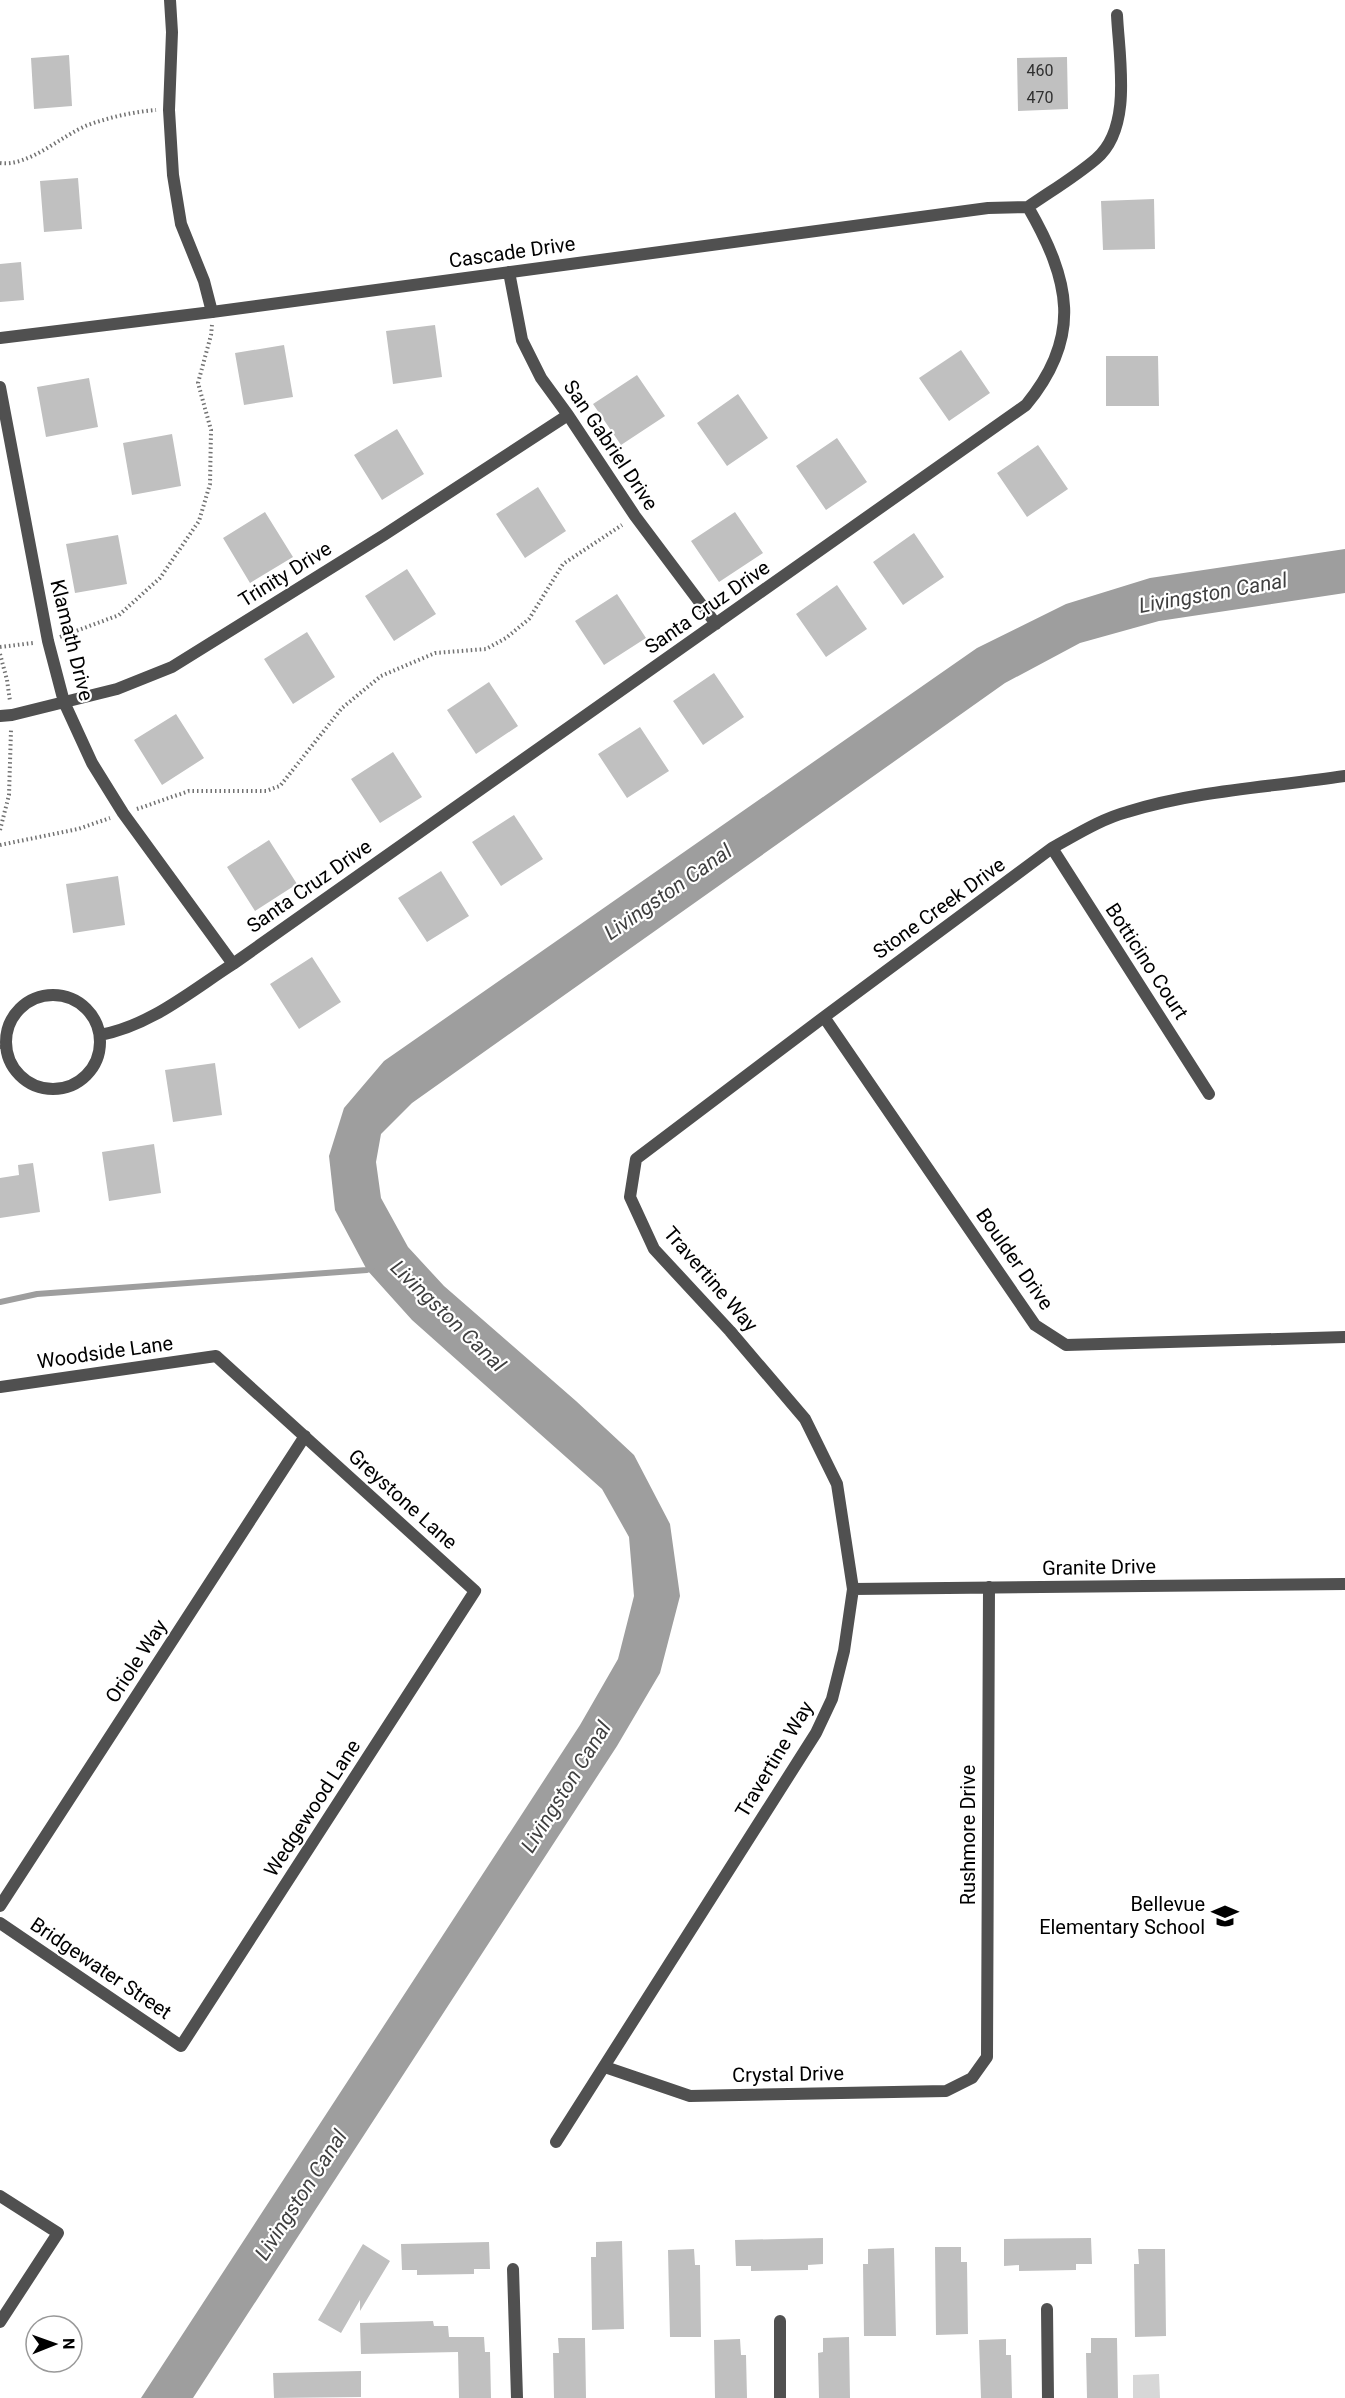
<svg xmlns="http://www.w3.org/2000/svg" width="1345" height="2398" font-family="Roboto,sans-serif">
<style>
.green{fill:#d7d7d7}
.water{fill:#9e9e9e}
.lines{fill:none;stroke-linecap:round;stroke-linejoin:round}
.stream{stroke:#9e9e9e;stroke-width:6}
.building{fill:#c0c0c0}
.path{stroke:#727272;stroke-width:4;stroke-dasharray:1.5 3;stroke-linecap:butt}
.lane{stroke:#505050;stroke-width:12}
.street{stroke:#505050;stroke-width:12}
.labels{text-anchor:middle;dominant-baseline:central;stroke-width:4.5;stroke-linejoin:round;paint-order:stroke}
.number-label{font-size:16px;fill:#303030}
.street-label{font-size:20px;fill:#000;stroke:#fff}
.poi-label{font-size:20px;fill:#000;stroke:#fff;text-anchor:end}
.water-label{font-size:21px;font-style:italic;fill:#3f3f3f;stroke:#fff}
</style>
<rect width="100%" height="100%" fill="#fff"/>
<path class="green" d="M 1159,2374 L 1160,2398 L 1133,2398 L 1133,2375 Z"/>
<path class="water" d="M 1345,549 L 1345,593 L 1159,621 L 1080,643 L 1005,683 L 412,1103 L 381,1134 L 376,1162 L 381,1198 L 408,1247 L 444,1286 L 576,1401 L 634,1455 L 670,1524 L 680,1596 L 660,1673 L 617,1746 L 193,2398 L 141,2398 L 580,1725 L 618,1659 L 634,1596 L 629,1537 L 602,1489 L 412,1320 L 367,1270 L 335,1210 L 329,1156 L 344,1108 L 384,1061 L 977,648 L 1066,604 L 1150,578 Z"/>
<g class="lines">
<path class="stream" d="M 0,1302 L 37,1294 L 367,1270 L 372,1267"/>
</g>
<path class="building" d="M 69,55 L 72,106 L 34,109 L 31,58 Z
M 1067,57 L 1068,109 L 1018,111 L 1017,58 Z
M 78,178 L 82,229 L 44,232 L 40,181 Z
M 1154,199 L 1155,249 L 1103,250 L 1101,201 Z
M 21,262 L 24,300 L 0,302 L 0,264 Z
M 435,325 L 442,377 L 393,384 L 386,331 Z
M 284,345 L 293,397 L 244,405 L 235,353 Z
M 961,350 L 990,393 L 949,421 L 919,378 Z
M 1106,356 L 1158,356 L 1159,406 L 1106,406 Z
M 637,375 L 665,416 L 621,445 L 593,404 Z
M 89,378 L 98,427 L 46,437 L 37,387 Z
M 738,394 L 768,438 L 727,466 L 697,423 Z
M 397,429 L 424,474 L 382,500 L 354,455 Z
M 172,434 L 181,486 L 132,495 L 123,443 Z
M 837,438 L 867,482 L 826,510 L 796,466 Z
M 1038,445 L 1068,489 L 1027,517 L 997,473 Z
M 538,487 L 566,531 L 525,558 L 496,514 Z
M 265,512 L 293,557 L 250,583 L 223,538 Z
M 735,512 L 763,553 L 719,582 L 691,541 Z
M 914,533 L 944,577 L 903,605 L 873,562 Z
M 118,535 L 127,584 L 75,593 L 66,544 Z
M 407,569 L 436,614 L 394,641 L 365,596 Z
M 837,585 L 867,629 L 826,657 L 796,614 Z
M 617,594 L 646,638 L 604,665 L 575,621 Z
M 307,632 L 335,677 L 293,704 L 264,659 Z
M 714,673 L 744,717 L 703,745 L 673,701 Z
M 489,682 L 518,726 L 476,754 L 447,710 Z
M 176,714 L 204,758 L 162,785 L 134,740 Z
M 640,727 L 669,771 L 627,798 L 598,754 Z
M 393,752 L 422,797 L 380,823 L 351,779 Z
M 514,815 L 543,859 L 501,886 L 472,842 Z
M 269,840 L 297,884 L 255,911 L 227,867 Z
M 441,871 L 469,916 L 427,942 L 398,898 Z
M 118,876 L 125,925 L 73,933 L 66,884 Z
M 312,957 L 341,1002 L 299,1029 L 270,984 Z
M 215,1063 L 222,1115 L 173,1122 L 165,1070 Z
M 154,1144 L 161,1193 L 109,1201 L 102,1152 Z
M 33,1163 L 40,1212 L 0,1218 L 0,1178 L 19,1175 L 18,1165 Z
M 823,2238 L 823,2264 L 808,2265 L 808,2270 L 751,2271 L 751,2266 L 736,2266 L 735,2240 Z
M 1091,2238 L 1092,2264 L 1076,2264 L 1076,2270 L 1019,2271 L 1019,2265 L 1004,2266 L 1004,2239 Z
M 622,2241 L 624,2329 L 592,2330 L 591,2257 L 596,2257 L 596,2242 Z
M 489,2242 L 490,2269 L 474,2269 L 474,2274 L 417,2275 L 417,2270 L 402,2270 L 401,2244 Z
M 363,2244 L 390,2261 L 360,2311 L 360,2300 L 341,2333 L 318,2320 Z
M 935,2247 L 961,2247 L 961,2262 L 967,2262 L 968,2334 L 936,2335 Z
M 894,2248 L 896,2336 L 864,2336 L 863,2264 L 868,2264 L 868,2249 Z
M 694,2249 L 695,2265 L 700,2265 L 701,2337 L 670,2337 L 668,2250 Z
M 1138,2249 L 1165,2249 L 1166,2336 L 1135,2337 L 1134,2264 L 1139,2264 Z
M 433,2321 L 434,2326 L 448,2326 L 449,2337 L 484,2337 L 485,2352 L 490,2352 L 491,2398 L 459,2398 L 458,2352 L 361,2354 L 360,2323 Z
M 849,2337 L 850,2398 L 819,2398 L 818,2353 L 823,2352 L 823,2338 Z
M 558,2338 L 585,2338 L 586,2398 L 554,2398 L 553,2353 L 559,2353 Z
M 1091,2338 L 1117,2338 L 1118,2398 L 1087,2398 L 1086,2353 L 1091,2353 Z
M 740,2339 L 741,2355 L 746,2355 L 747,2398 L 715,2398 L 714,2340 Z
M 1006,2339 L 1006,2355 L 1011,2355 L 1012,2398 L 981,2398 L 979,2340 Z
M 361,2371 L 361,2397 L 274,2398 L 273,2373 Z"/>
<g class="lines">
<path class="path" d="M 0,163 C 29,167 62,135 88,125 C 110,117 133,112 156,110
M 60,637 L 119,615 L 160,578 L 199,521 L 210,484 L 211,430 L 198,383 L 211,335 L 212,325
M 0,647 L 33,643
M 0,654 L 7,680 L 10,701
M 137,809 L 189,791 L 266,791 L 280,786 L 342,708 L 381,676 L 435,653 L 486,649 L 506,638 L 529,619 L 563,564 L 622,525
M 0,830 L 9,795 L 11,730
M 0,845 L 78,829 L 110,818
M 0,1047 L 6,1047"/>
<path class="lane" d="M 170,0 L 172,32 L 169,110 L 173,175 L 181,224 L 204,281 L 212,312"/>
<path class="street" d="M 1028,207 C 1051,191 1075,177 1096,159 C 1133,128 1119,58 1117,15
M 509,272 L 522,340 L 541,378 L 568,415 L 635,516 L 716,624
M 0,338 L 212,312 L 988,208 L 1028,207
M 0,387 L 48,641 L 64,702 L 92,763 L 123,813 L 233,964
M 0,716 L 12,715 L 117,689 L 172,667 L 384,535 L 568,415
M 1052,848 L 1209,1094
M6 1042a47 47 0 1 1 94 0a47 47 0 1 1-94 0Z
M 824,1017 L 1035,1325 L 1066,1345 L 1345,1337
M 100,1035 C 150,1026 191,991 233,964 L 1026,405 C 1083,336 1070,280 1028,207
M 0,1387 L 216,1356 L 475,1591 L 181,2046 L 0,1923
M 853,1589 L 1345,1584
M 0,1906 L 305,1436
M 605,2067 L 690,2096 L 946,2091 L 972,2078 L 987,2057 L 989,1587
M 556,2142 L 816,1733 L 832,1699 L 844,1651 L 853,1589 L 837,1484 L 805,1419 L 730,1331 L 654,1249 L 630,1197 L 636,1159 L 824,1017 L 1052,848 C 1076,835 1101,819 1127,812 C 1197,790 1273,787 1345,776
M 0,2196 L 58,2233 L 0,2322
M 513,2269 L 517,2398
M 1047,2309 L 1048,2398
M 780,2321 L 780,2398"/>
</g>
<defs>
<symbol id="school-bare" viewBox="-9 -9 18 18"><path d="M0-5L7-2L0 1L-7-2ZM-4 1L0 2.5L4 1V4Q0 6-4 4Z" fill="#000" stroke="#fff" stroke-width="2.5" paint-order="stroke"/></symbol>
</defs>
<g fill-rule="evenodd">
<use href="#school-bare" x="1206" y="1897" width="38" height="38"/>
</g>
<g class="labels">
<g class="number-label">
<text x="1040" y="70">460</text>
<text x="1040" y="97">470</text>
</g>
<g class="street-label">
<text transform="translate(512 252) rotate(-8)">Cascade Drive</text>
<text transform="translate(611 445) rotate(56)">San Gabriel Drive</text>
<text transform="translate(285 574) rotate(-32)">Trinity Drive</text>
<text transform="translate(707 607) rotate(-35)">Santa Cruz Drive</text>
<text transform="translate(72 640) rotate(76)">Klamath Drive</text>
<text transform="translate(309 886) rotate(-35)">Santa Cruz Drive</text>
<text transform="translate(939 908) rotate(-36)">Stone Creek Drive</text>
<text transform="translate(1147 961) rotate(57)">Botticino Court</text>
<text transform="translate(1015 1259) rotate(55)">Boulder Drive</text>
<text transform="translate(711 1279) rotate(49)">Travertine Way</text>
<text transform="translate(105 1352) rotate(-8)">Woodside Lane</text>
<text transform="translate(403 1499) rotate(42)">Greystone Lane</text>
<text transform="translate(1099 1567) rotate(-1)">Granite Drive</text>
<text transform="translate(136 1661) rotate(-57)">Oriole Way</text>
<text transform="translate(774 1759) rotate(-59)">Travertine Way</text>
<text transform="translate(312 1808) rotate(-57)">Wedgewood Lane</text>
<text transform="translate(968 1835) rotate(-90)">Rushmore Drive</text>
<text transform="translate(101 1968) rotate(34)">Bridgewater Street</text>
<text transform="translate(788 2074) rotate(-1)">Crystal Drive</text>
</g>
<g class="poi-label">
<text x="1205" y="1904">Bellevue<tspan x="1205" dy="23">Elementary School</tspan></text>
</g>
<g class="water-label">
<text transform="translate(1213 593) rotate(-10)">Livingston Canal</text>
<text transform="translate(668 892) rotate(-35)">Livingston Canal</text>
<text transform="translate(448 1316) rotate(44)">Livingston Canal</text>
<text transform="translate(566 1787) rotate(-58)">Livingston Canal</text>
<text transform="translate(301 2195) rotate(-57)">Livingston Canal</text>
</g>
</g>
<g transform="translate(54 2344) rotate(89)"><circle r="28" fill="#ffffff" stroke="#999999" stroke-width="1.5"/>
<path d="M0-4.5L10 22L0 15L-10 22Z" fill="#000000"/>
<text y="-9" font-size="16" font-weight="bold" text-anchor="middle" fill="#000000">N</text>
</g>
</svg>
